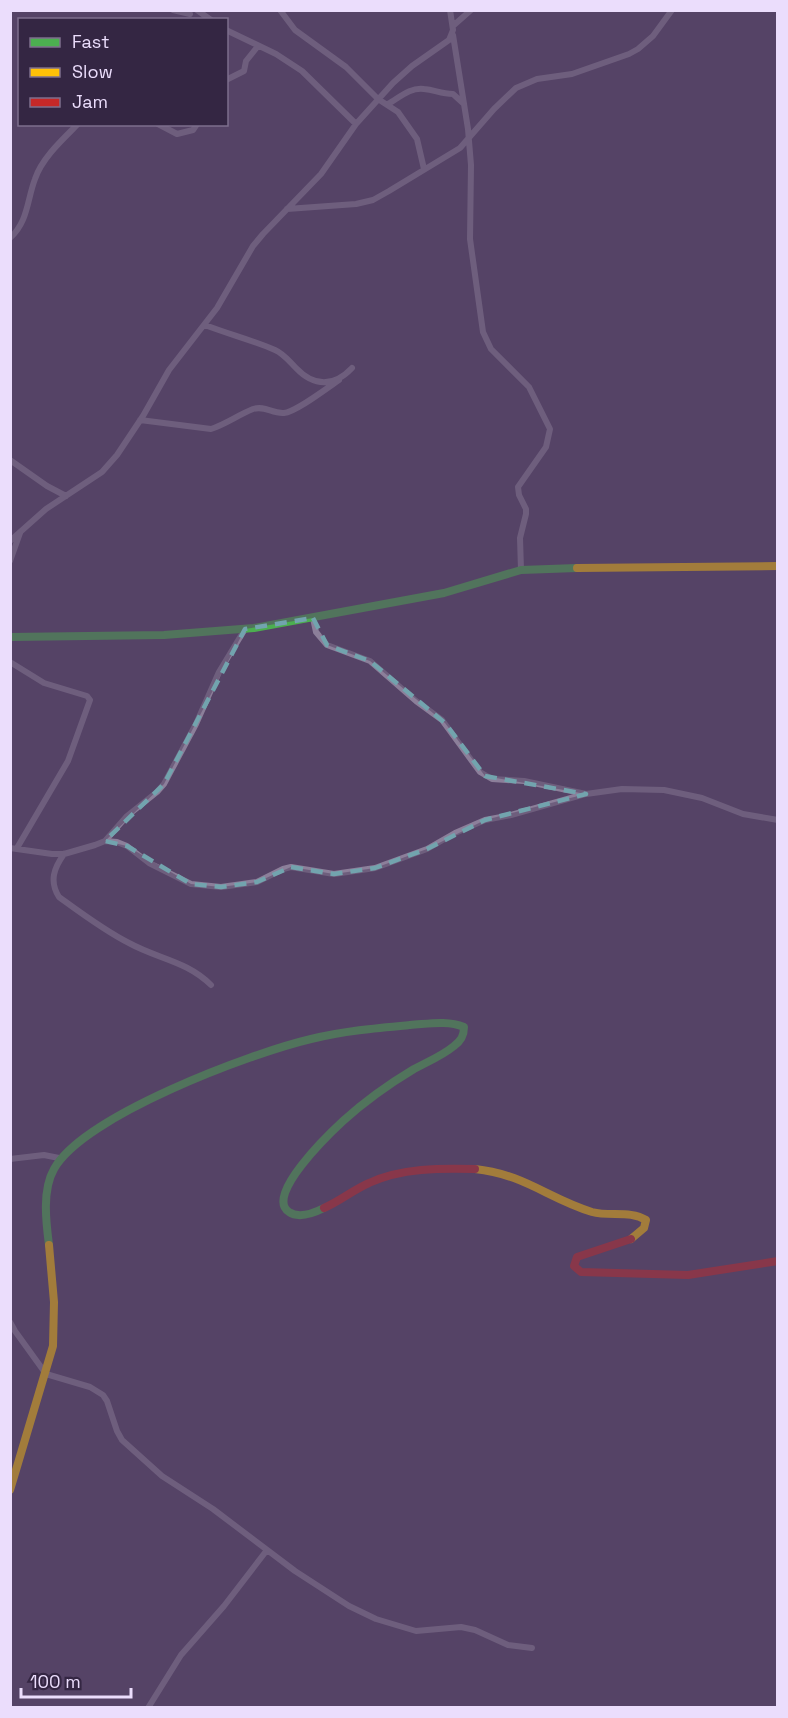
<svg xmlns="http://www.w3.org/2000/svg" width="788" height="1718" font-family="'Space Grotesk',sans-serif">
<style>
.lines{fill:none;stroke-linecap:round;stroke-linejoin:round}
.street{stroke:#8c7f9a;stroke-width:6}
.fast{stroke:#4caf50;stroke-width:8}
.slow{stroke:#ffc107;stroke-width:8}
.jam{stroke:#c62828;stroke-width:8}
.marked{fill:none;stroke:#72a4ae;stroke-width:4.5;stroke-dasharray:12 8;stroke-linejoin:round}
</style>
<rect width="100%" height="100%" fill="#554366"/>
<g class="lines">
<path class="street" d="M 173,10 L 190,14
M 197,10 L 211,20
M 280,10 L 295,30 L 346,67 L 378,99 L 398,112 L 417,139 L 424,169
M 454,25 L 471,10
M 226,30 L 276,54 L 302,71 L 356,124
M 453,35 L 468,129 L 471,165 L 470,239 L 483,332 L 491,349 L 529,387 L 550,429 L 546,447 L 518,487 L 519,495 L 526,509 L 526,514 L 520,538 L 521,570
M 226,80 L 244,71 L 246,61 L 258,46
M 388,104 C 399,98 410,87 424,89 C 435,90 441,94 453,94 L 464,104
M 158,124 L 177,134 L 193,130 L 197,124
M 287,209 L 356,204 L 373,200 L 389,191 L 460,148 L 494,109 L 516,88 L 537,79 L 572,74 L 629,54 L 638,49 L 653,36 L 672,10
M 10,238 C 28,222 27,200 35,179 C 42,158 63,139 78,124
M 205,325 C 228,334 252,340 275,350 C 284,354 289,361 296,368 C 314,387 334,387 352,368
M 140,420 L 211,429 C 226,424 238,415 253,409 C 265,405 272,414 284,413 C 296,412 327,388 339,380
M 10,460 L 47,486 L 66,496
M 10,541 L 46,509 L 102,472 L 117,455 L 143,416 L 169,370 L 217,308 L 253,246 L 263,234 L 321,174 L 356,124 L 393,83 L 412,66 L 449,40 L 453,30 L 450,10
M 10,561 L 20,533
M 313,618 L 316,632 L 327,645 L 370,661 L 416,701 L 442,720 L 480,772 L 492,779 L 524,781 L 586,794 L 622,789 L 664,790 L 702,798 L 743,814 L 778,820
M 10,662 L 44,683 L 87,696 L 90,700 L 68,761 L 17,848
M 105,841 L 117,842 L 127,846 L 149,863 L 191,884 L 221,887 L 257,882 L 283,869 L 291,867 L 334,874 L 375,868 L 427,849 L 455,833 L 485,820 L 511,815 L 585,794
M 10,848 L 52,854 L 64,854 L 95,845 L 105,841 L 127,816 L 157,792 L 164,784 L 196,724 L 219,672 L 245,629
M 64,854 C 54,868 49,881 59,897 C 81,913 105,931 129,943 C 158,959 187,961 211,985
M 10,1159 L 44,1155 L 59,1158
M 10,1322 L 15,1331 L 46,1374 L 90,1387 L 103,1395 L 107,1401 L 117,1431 L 122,1440 L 162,1476 L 213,1509 L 295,1571 L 349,1606 L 376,1619 L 416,1631 L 461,1627 L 475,1630 L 508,1645 L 532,1648
M 148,1708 L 181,1655 L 224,1606 L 267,1550"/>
<path class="fast" d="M 10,637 L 164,635 L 254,628 L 444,593 L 521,570 L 577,568
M 49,1245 C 46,1222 42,1190 54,1169 C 83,1116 251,1053 311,1039 C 343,1031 377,1028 410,1025 C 428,1024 447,1020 464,1027 C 464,1036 461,1041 454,1046 C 442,1056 427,1062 414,1069 C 389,1084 365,1101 343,1121 C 330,1133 264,1196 289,1212 C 299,1219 314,1213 324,1208"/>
<path class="slow" d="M 577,568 L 778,566
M 475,1169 C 524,1174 549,1199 592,1212 C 610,1217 630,1210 646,1220 L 644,1228 L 631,1239
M 10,1490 L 53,1346 L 54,1302 L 49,1245"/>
<path class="jam" d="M 324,1208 C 340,1201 353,1190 369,1183 C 401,1168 441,1168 475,1169
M 631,1239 L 577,1257 L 574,1266 L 581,1272 L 688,1275 L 778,1261"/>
</g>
<path d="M0 0H788V1718H0ZM 313,618 L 327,645 L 370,661 L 445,723 L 485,776 L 586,794 L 485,820 L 427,849 L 375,868 L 334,874 L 291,867 L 257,882 L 221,887 L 191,884 L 127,846 L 105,841 L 164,784 L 245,629 Z" fill="#554366" fill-opacity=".55" fill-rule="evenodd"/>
<path class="marked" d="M 313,618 L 327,645 L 370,661 L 445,723 L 485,776 L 586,794 L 485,820 L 427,849 L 375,868 L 334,874 L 291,867 L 257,882 L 221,887 L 191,884 L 127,846 L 105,841 L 164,784 L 245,629 Z"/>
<rect width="788" height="1718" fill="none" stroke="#ebddfc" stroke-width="24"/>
<rect x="18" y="18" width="210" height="108" fill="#342643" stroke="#7d6f8d" stroke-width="1.5"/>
<rect x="30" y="38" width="30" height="9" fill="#4caf50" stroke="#7d6f8d" stroke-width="1.5"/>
<text x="72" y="48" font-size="18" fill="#ebddfc">Fast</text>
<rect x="30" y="68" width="30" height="9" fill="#ffc107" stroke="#7d6f8d" stroke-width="1.5"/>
<text x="72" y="78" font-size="18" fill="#ebddfc">Slow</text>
<rect x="30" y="98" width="30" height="9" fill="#c62828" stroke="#7d6f8d" stroke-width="1.5"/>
<text x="72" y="108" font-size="18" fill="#ebddfc">Jam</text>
<path d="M21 1688v9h110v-9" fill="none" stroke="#ebddfc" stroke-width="3"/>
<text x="30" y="1688" font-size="18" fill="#ebddfc" stroke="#342643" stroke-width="4.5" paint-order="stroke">100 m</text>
</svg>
